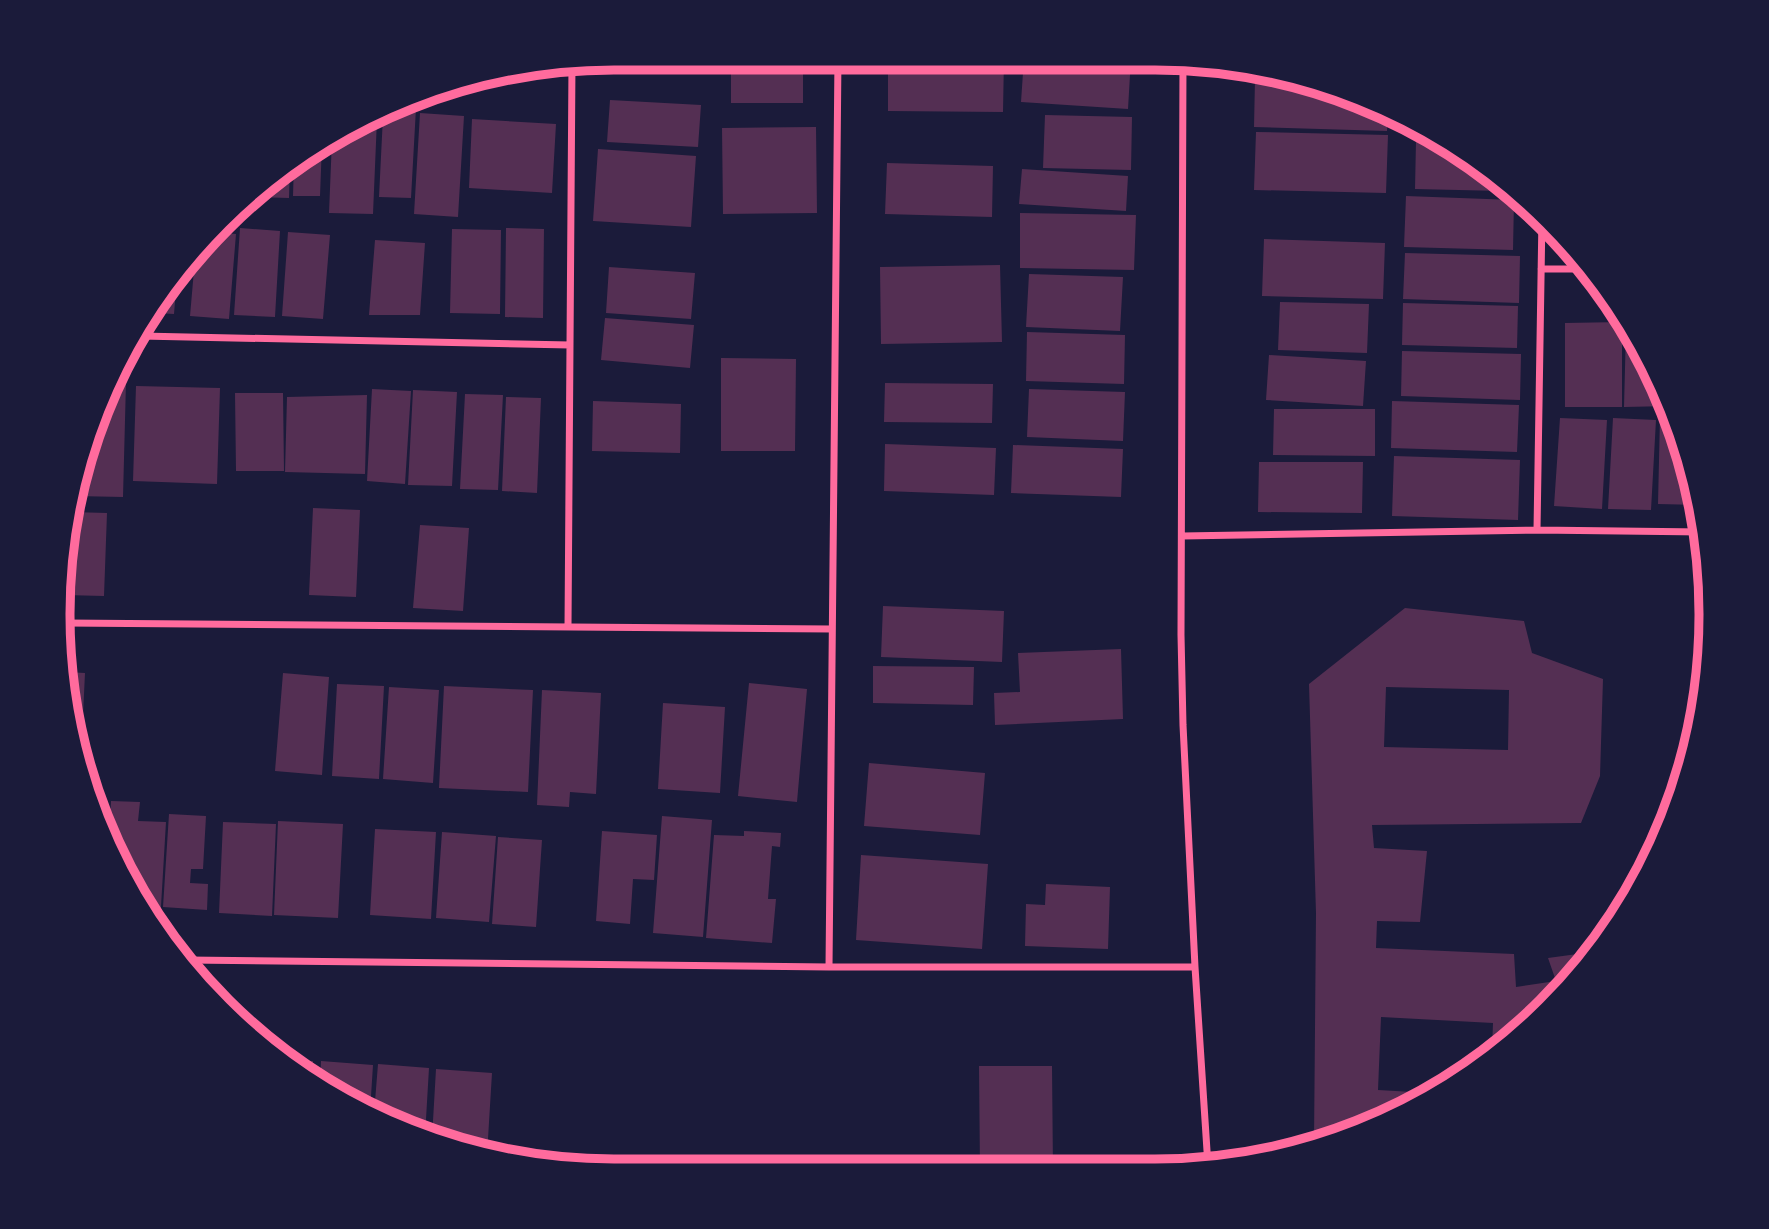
<svg xmlns="http://www.w3.org/2000/svg" width="1769" height="1229" font-family="Montserrat,sans-serif">
<style>
.building{fill:#542f53;fill-rule:evenodd}
.lines{fill:none;stroke-linecap:round;stroke-linejoin:round}
.minor{stroke:#ff6b9d;stroke-width:7}
.rim{fill:none;stroke:#ff6b9d;stroke-width:9}
</style>
<rect width="100%" height="100%" fill="#1b1b3a"/>
<path class="building" d="M 888,58 L 1004,58 L 1003,112 L 888,111 Z
M 1024,58 L 1131,58 L 1128,109 L 1021,102 Z
M 731,66 L 803,66 L 803,103 L 731,103 Z
M 1255,79 L 1297,80 L 1388,111 L 1387,131 L 1254,127 Z
M 610,100 L 701,105 L 698,147 L 607,142 Z
M 403,107 L 416,108 L 411,198 L 379,197 L 383,116 Z
M 420,113 L 464,116 L 458,217 L 414,214 Z
M 1045,115 L 1132,117 L 1131,170 L 1043,168 Z
M 1400,115 L 1401,115 L 1426,133 L 1399,133 Z
M 377,119 L 373,214 L 329,213 L 332,139 Z
M 472,119 L 556,124 L 552,193 L 469,188 Z
M 816,127 L 817,213 L 723,214 L 722,128 Z
M 1256,132 L 1388,135 L 1386,193 L 1254,190 Z
M 1416,141 L 1438,142 L 1502,188 L 1502,191 L 1415,189 Z
M 322,144 L 320,196 L 293,196 L 294,161 L 306,151 Z
M 598,149 L 696,156 L 691,227 L 593,221 Z
M 887,163 L 993,166 L 992,217 L 885,214 Z
M 290,165 L 289,198 L 253,197 Z
M 1022,169 L 1128,176 L 1126,211 L 1019,204 Z
M 1406,196 L 1514,200 L 1513,250 L 1404,247 Z
M 1020,213 L 1136,215 L 1134,270 L 1020,268 Z
M 240,228 L 280,231 L 275,317 L 234,315 Z
M 506,228 L 544,229 L 543,318 L 505,317 Z
M 452,229 L 501,230 L 500,314 L 450,313 Z
M 213,232 L 236,234 L 229,319 L 190,316 L 196,247 Z
M 288,232 L 330,235 L 323,319 L 282,316 Z
M 1264,239 L 1385,243 L 1383,299 L 1262,296 Z
M 375,240 L 425,243 L 420,315 L 369,315 Z
M 1405,253 L 1520,256 L 1519,303 L 1403,299 Z
M 1000,265 L 1002,342 L 881,344 L 880,267 Z
M 609,267 L 695,273 L 691,319 L 606,313 Z
M 1029,274 L 1123,277 L 1120,331 L 1026,327 Z
M 177,278 L 174,314 L 155,313 Z
M 1280,302 L 1369,304 L 1367,353 L 1278,350 Z
M 1403,303 L 1518,306 L 1517,348 L 1402,345 Z
M 605,318 L 694,325 L 690,368 L 601,360 Z
M 1622,322 L 1622,407 L 1565,407 L 1565,323 Z
M 1626,329 L 1630,329 L 1670,406 L 1624,407 Z
M 1027,332 L 1125,335 L 1124,384 L 1026,381 Z
M 1402,351 L 1521,354 L 1520,400 L 1401,396 Z
M 1269,355 L 1366,361 L 1363,406 L 1266,400 Z
M 721,358 L 796,359 L 795,451 L 721,451 Z
M 113,381 L 126,382 L 123,497 L 75,496 L 100,401 Z
M 885,383 L 993,384 L 992,423 L 884,422 Z
M 136,386 L 220,388 L 217,484 L 133,481 Z
M 372,389 L 411,391 L 405,484 L 367,481 Z
M 1029,389 L 1125,392 L 1123,441 L 1027,437 Z
M 413,390 L 457,392 L 452,486 L 408,485 Z
M 235,393 L 283,393 L 284,471 L 236,471 Z
M 465,394 L 503,395 L 498,490 L 460,489 Z
M 367,395 L 365,474 L 285,472 L 287,397 Z
M 506,397 L 541,398 L 537,493 L 502,491 Z
M 593,401 L 681,404 L 680,453 L 592,451 Z
M 1392,401 L 1519,405 L 1517,452 L 1391,448 Z
M 1274,409 L 1375,409 L 1375,456 L 1273,455 Z
M 1660,416 L 1674,417 L 1700,505 L 1658,504 Z
M 1560,418 L 1607,420 L 1602,509 L 1554,506 Z
M 1613,418 L 1656,420 L 1651,510 L 1608,509 Z
M 885,444 L 996,448 L 994,495 L 884,491 Z
M 1013,445 L 1123,449 L 1121,497 L 1011,493 Z
M 1394,456 L 1520,460 L 1518,520 L 1392,516 Z
M 1259,462 L 1363,462 L 1362,513 L 1258,512 Z
M 313,508 L 360,510 L 356,597 L 309,595 Z
M 71,512 L 107,513 L 104,596 L 64,595 L 62,542 Z
M 420,525 L 469,528 L 463,611 L 413,608 Z
M 883,606 L 1004,611 L 1002,662 L 881,657 Z
M 1405,608 L 1524,621 L 1532,653 L 1603,679 L 1600,776 L 1581,823 L 1372,825 L 1374,848 L 1427,851 L 1420,922 L 1377,921 L 1376,948 L 1514,954 L 1516,987 L 1556,981 L 1548,958 L 1592,952 L 1592,955 L 1548,1008 L 1492,1049 L 1493,1023 L 1381,1017 L 1378,1090 L 1430,1093 L 1401,1114 L 1314,1143 L 1316,913 L 1309,684 ZM 1386,687 L 1509,690 L 1508,750 L 1384,747 Z
M 1121,649 L 1123,719 L 995,725 L 994,693 L 1020,692 L 1018,653 Z
M 873,666 L 974,667 L 973,705 L 873,703 Z
M 67,672 L 85,673 L 81,758 L 68,723 Z
M 283,673 L 329,677 L 322,775 L 275,771 Z
M 749,683 L 807,689 L 797,802 L 738,796 Z
M 337,684 L 384,686 L 379,779 L 332,776 Z
M 444,686 L 533,690 L 528,792 L 439,788 Z
M 389,687 L 439,690 L 433,783 L 383,779 Z
M 542,690 L 601,693 L 596,794 L 570,792 L 569,807 L 537,805 Z
M 663,703 L 725,707 L 720,793 L 658,789 Z
M 869,763 L 985,773 L 980,835 L 864,826 Z
M 111,801 L 140,802 L 138,821 L 166,822 L 160,923 L 115,861 L 109,842 Z
M 169,814 L 206,816 L 203,869 L 191,869 L 190,883 L 208,884 L 207,910 L 163,907 Z
M 662,816 L 712,820 L 703,937 L 653,933 Z
M 278,821 L 343,824 L 338,918 L 274,915 Z
M 223,822 L 276,824 L 272,916 L 219,913 Z
M 375,829 L 436,832 L 431,919 L 370,915 Z
M 602,831 L 657,835 L 654,880 L 633,879 L 630,924 L 596,921 Z
M 744,831 L 781,833 L 780,847 L 772,846 L 768,899 L 776,899 L 772,943 L 706,938 L 714,835 L 744,836 Z
M 442,832 L 496,836 L 489,922 L 436,918 Z
M 498,837 L 542,840 L 536,927 L 492,924 Z
M 861,855 L 988,864 L 982,949 L 856,940 Z
M 1046,884 L 1110,887 L 1108,949 L 1025,946 L 1026,904 L 1045,905 Z
M 283,1060 L 313,1061 L 312,1081 L 305,1077 Z
M 321,1061 L 373,1065 L 370,1112 L 320,1085 Z
M 378,1064 L 429,1068 L 425,1136 L 401,1129 L 374,1114 Z
M 979,1066 L 1052,1066 L 1053,1171 L 980,1171 Z
M 436,1069 L 492,1073 L 487,1155 L 432,1138 Z"/>
<g class="lines">
<path class="minor" d="M 1183,61 L 1181,635 L 1183,725 L 1195,967 L 1208,1166
M 1541,269 L 1588,269
M 141,336 L 570,345
M 1537,530 L 1542,216
M 1182,536 L 1537,530 L 1703,532
M 65,623 L 832,629
M 568,627 L 572,63
M 187,960 L 829,967 L 1195,967
M 829,967 L 838,58"/>
</g>
<path d="M0 0H1769V1229H0ZM614 70H1155A544 544 0 0 1 1699 614V615A544 544 0 0 1 1155 1159H614A544 544 0 0 1 70 615V614A544 544 0 0 1 614 70Z" fill="#1b1b3a" fill-rule="evenodd"/>
<path class="rim" d="M614 70H1155A544 544 0 0 1 1699 614V615A544 544 0 0 1 1155 1159H614A544 544 0 0 1 70 615V614A544 544 0 0 1 614 70Z"/>
</svg>
